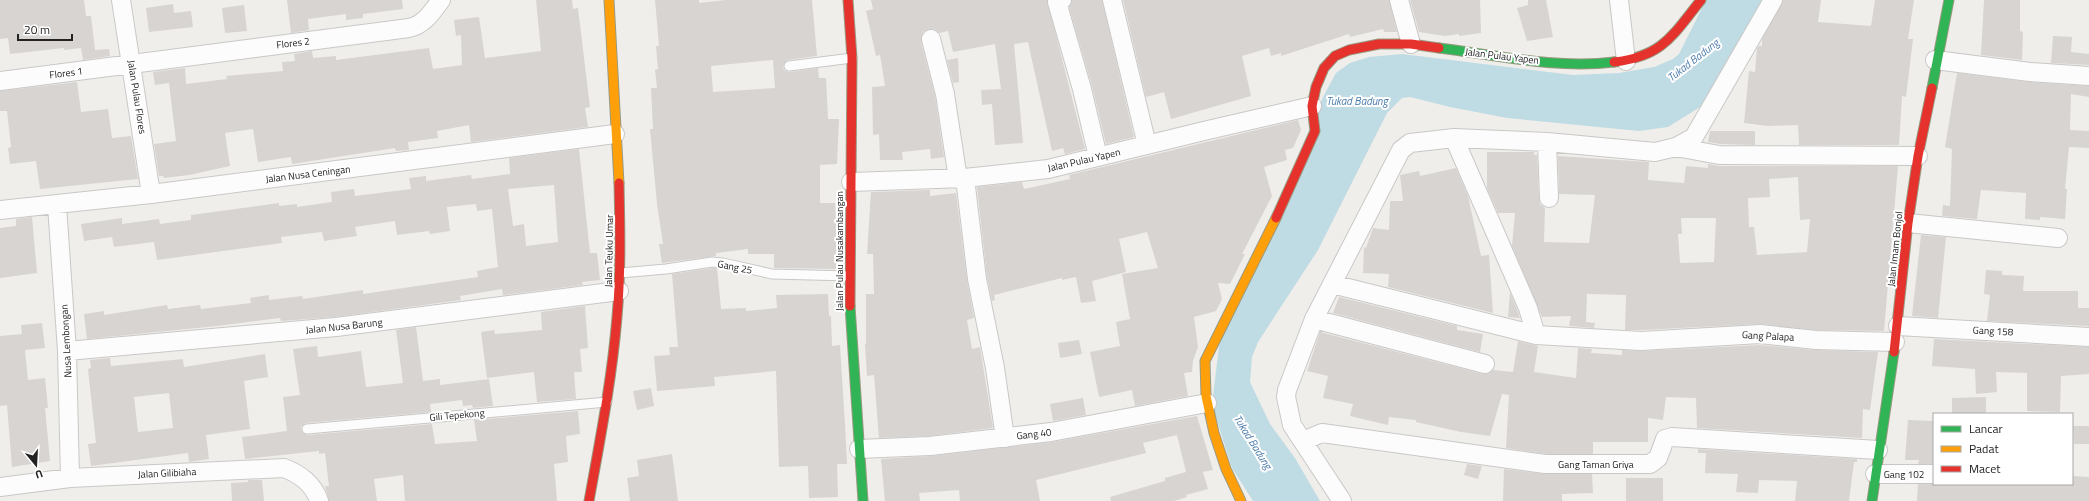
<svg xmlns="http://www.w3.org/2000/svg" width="2089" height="501" font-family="'Titillium Web',sans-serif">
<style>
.water{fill:#bfdbe3}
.building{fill:#d7d4d2;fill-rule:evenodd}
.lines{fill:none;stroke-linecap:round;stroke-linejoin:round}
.lane-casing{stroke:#c9c8c7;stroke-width:11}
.street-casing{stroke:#c9c8c7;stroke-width:20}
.fast-casing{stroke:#999a82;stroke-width:11}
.slow-casing{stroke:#999a82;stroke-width:11}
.jam-casing{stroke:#999a82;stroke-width:11}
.lane{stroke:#fdfcfc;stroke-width:9}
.street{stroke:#fdfcfc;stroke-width:18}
.fast{stroke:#30b455;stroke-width:9}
.slow{stroke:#ff9f0a;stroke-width:9}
.jam{stroke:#e5322d;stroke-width:9}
.labels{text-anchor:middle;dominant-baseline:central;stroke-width:4;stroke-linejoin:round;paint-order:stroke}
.street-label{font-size:10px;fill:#222;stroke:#fff}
.water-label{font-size:11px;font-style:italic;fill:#4a7aab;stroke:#fff}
</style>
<rect width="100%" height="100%" fill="#f0eeeb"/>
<path class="water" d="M 1706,0 L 1769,0 L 1700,107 L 1668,127 L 1639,131 L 1507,118 L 1450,107 L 1410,97 L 1402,98 L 1387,113 L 1318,250 L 1258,342 L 1252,357 L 1250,382 L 1270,424 L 1295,458 L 1320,501 L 1253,501 L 1232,468 L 1212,405 L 1219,346 L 1324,95 L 1336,73 L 1350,63 L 1369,57 L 1402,54 L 1573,75 L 1619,73 L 1654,67 L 1673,59 L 1679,54 Z"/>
<path class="building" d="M 0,0 L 84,0 L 86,16 L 91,16 L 95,50 L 109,49 L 110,56 L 83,60 L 81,48 L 64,50 L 64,48 L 10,54 L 8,38 L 0,39 Z
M 287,0 L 402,0 L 403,9 L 363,14 L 363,18 L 346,20 L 346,14 L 308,19 L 309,30 L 291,33 Z
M 536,0 L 572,0 L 573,9 L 578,8 L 590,107 L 585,108 L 588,127 L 471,142 L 469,125 L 437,131 L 438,138 L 408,142 L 409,150 L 396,151 L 395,148 L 292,164 L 291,157 L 258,162 L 253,129 L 225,133 L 230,166 L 189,175 L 164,178 L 163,176 L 159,176 L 154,144 L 176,141 L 169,83 L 155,85 L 153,72 L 185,68 L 186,84 L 227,79 L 226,76 L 283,71 L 282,62 L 295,61 L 294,54 L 312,51 L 313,58 L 336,56 L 336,60 L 429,48 L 433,69 L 462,65 L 461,35 L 456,36 L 454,20 L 479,17 L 485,58 L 541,51 Z
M 655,0 L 699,0 L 699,3 L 726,0 L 812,0 L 817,56 L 788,60 L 783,66 L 784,70 L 789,72 L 818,68 L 819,78 L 826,78 L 828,119 L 839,119 L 837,164 L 820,165 L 820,203 L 835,203 L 838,269 L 774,268 L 774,254 L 748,254 L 748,249 L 716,253 L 716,256 L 662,263 L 659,244 L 663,244 L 657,204 L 650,129 L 653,129 L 651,88 L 657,88 L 655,70 L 658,69 L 656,46 L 659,46 ZM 773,60 L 775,88 L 713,92 L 711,66 Z
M 871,0 L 1047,0 L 1085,149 L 1065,154 L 1063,148 L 1052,151 L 1028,42 L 1014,44 L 1023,143 L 995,145 L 992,104 L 982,105 L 981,90 L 1001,89 L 995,44 L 953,52 L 948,31 L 939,33 L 934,29 L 929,29 L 923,32 L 921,42 L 935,96 L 944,157 L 931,159 L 930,149 L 902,152 L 903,160 L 880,160 L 879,134 L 873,135 L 872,87 L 885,86 L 880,55 L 876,56 L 866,11 L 873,9 Z
M 1072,0 L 1102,0 L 1134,137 L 1106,144 L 1092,86 L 1069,7 Z
M 1123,0 L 1389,0 L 1397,32 L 1384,32 L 1383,29 L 1350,37 L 1349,34 L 1281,56 L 1281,53 L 1271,56 L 1269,48 L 1242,56 L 1251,96 L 1171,119 L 1164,92 L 1146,97 Z
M 1410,0 L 1480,0 L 1481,33 L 1459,36 L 1459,34 L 1445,36 L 1419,32 Z
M 1528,0 L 1546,0 L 1553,37 L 1527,41 L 1517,8 L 1528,5 Z
M 1783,0 L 1821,0 L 1818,22 L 1871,26 L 1875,0 L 1914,0 L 1908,39 L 1913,39 L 1906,97 L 1902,96 L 1899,145 L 1799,145 L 1798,125 L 1768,126 L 1744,123 L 1749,71 L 1755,72 L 1757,48 L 1759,46 L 1762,46 L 1762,39 Z
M 1984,0 L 2020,0 L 2020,31 L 2023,32 L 2022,60 L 1981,55 Z
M 173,4 L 174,13 L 191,11 L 193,27 L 149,32 L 146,8 Z
M 244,5 L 247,31 L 225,33 L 222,8 Z
M 2053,36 L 2072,37 L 2071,52 L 2089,54 L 2089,65 L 2051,63 Z
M 958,58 L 959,82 L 953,83 L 947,60 Z
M 1957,73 L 2029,82 L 2089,86 L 2089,97 L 2071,94 L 2070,130 L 2089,131 L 2089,148 L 2069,147 L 2065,189 L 2067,189 L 2065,219 L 2040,217 L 2040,220 L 2025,219 L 2026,193 L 1981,190 L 1977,219 L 1942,216 L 1943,205 L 1950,206 L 1952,149 L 1945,147 Z
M 77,82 L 81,112 L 108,109 L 112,138 L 131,136 L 138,179 L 40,189 L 36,161 L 10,164 L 8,148 L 11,147 L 7,111 L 0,111 L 0,91 Z
M 1298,120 L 1301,130 L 1293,148 L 1285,150 L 1287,160 L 1264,167 L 1272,196 L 1242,254 L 1245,254 L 1230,284 L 1218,283 L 1222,299 L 1216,311 L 1194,317 L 1198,347 L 1193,361 L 1192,372 L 1184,373 L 1188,396 L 1135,406 L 1132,390 L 1099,397 L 1090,352 L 1120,346 L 1116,322 L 1130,319 L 1122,274 L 1158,268 L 1147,232 L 1119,239 L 1126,272 L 1092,281 L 1096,301 L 1081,303 L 1076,277 L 1062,280 L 1062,278 L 994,295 L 995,300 L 992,301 L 987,277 L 977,187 L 1022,182 L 1024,189 L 1070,179 L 1069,175 Z
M 1710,131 L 1755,131 L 1755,145 L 1720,144 L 1708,142 Z
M 579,149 L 590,253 L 597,253 L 600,280 L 582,282 L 583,285 L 503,295 L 502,289 L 460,296 L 461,300 L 335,317 L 281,321 L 280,318 L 217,326 L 87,339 L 84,314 L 104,311 L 104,315 L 167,305 L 168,309 L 200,305 L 201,309 L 251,303 L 250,298 L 269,295 L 269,300 L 302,296 L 303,299 L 363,290 L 363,294 L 478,277 L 477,271 L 498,267 L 492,209 L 477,211 L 476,204 L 447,207 L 450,231 L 430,234 L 429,231 L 397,235 L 395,221 L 355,227 L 357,236 L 324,241 L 322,232 L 281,237 L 282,243 L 157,260 L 154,242 L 114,247 L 112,237 L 84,241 L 81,224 L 122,218 L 122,224 L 159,219 L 160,224 L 191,220 L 191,215 L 279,203 L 279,206 L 297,204 L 297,207 L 332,202 L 331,192 L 354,189 L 355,196 L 411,189 L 409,178 L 426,176 L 426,181 L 471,175 L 472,179 L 510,174 L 509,158 ZM 554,185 L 558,242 L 526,246 L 524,224 L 513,226 L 508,189 Z
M 1487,152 L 1534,152 L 1534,155 L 1537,155 L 1539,198 L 1540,204 L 1545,208 L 1544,242 L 1589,243 L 1595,195 L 1559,194 L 1558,156 L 1649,162 L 1648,180 L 1684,183 L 1686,166 L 1708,168 L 1708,164 L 1719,166 L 1898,166 L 1884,331 L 1817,330 L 1760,324 L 1641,330 L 1625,330 L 1626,295 L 1587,294 L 1586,322 L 1595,323 L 1594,328 L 1569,326 L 1571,316 L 1542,317 L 1512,246 L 1515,213 L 1498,213 L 1487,188 ZM 1798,177 L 1800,220 L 1810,219 L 1807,252 L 1757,255 L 1754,227 L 1749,227 L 1748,198 L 1770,197 L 1769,179 ZM 1681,218 L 1716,218 L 1714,262 L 1680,263 L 1678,234 L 1682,234 Z
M 1456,168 L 1468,196 L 1481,256 L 1489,255 L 1493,313 L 1388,287 L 1389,274 L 1363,273 L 1364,247 L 1366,248 L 1373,228 L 1389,230 L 1390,201 L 1403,201 L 1400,175 L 1419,171 L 1420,176 Z
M 930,190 L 930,196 L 956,193 L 967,280 L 974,318 L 967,320 L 972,349 L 980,347 L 993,428 L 929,436 L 879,438 L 874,375 L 867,376 L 865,344 L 866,344 L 866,294 L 874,294 L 873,254 L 867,254 L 871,192 Z
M 32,217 L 37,273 L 0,278 L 0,228 L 16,226 L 16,219 Z
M 1921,235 L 1946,237 L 1938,318 L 1912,316 Z
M 712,268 L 717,268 L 721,309 L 746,308 L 746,311 L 777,308 L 776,295 L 828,294 L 829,316 L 831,316 L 832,346 L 840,345 L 845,425 L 847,464 L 837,464 L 838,497 L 809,498 L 808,466 L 779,467 L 776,371 L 714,377 L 715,386 L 657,391 L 654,356 L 670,355 L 669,347 L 678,347 L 672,274 Z
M 1986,270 L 2002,271 L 2002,275 L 2024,276 L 2023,291 L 2078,291 L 2078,308 L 2089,308 L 2089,326 L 1987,321 L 1990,295 L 1984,294 Z
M 1510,292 L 1518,312 L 1520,318 L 1508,317 Z
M 1339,297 L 1457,326 L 1457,330 L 1483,334 L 1480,352 L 1333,313 Z
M 585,306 L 588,348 L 580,349 L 582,372 L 574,372 L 576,399 L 537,402 L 534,372 L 487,378 L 481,332 L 494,330 L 495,334 L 542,330 L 541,312 Z
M 42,323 L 45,348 L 25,350 L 28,380 L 45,378 L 48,408 L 45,408 L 50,461 L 12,467 L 7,405 L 0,406 L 0,336 L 22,334 L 21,325 Z
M 416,327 L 423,381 L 440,379 L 440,385 L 489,379 L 493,406 L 473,408 L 472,405 L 463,406 L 462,400 L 430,404 L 431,412 L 306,423 L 301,427 L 302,433 L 308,435 L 432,424 L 435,444 L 477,441 L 474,420 L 578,411 L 580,434 L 566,436 L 568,462 L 554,464 L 557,501 L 405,501 L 403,475 L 374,479 L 377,501 L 329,501 L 325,486 L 329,486 L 325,453 L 319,454 L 319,451 L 245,459 L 242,437 L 287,431 L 283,397 L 300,395 L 293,349 L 317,346 L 318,357 L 361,351 L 366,387 L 403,383 L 396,330 Z
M 1320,332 L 1483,374 L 1488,374 L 1493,370 L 1513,372 L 1518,341 L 1538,346 L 1534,372 L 1576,378 L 1578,348 L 1592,349 L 1591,353 L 1622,355 L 1622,350 L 1642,351 L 1760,345 L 1815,350 L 1878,352 L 1870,410 L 1863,409 L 1862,438 L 1697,428 L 1696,398 L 1666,397 L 1663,420 L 1648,418 L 1648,442 L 1593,442 L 1593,454 L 1546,454 L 1506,448 L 1509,395 L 1502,394 L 1490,436 L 1461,432 L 1416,422 L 1416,420 L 1389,417 L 1388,425 L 1350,416 L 1353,404 L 1323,398 L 1328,376 L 1307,371 Z
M 1934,339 L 2089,347 L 2089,374 L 2061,376 L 2060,412 L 2027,411 L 2027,373 L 1996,372 L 1997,392 L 1976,394 L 1975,369 L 1932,366 Z
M 1079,340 L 1082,354 L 1060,358 L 1058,343 Z
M 265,354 L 268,377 L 244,381 L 250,429 L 206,435 L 209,459 L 189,462 L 188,453 L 91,466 L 88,444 L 96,443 L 88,369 L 91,368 L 90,360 L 110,358 L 111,366 L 183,359 L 184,367 ZM 169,393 L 173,428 L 138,432 L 134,397 Z
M 651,388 L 654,406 L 637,410 L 633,391 Z
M 1986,397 L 1986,414 L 1952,414 L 1952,398 Z
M 1083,398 L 1086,415 L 1053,421 L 1050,404 Z
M 1197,416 L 1213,470 L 1203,472 L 1208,489 L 1186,495 L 1187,497 L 1174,501 L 1111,501 L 1110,497 L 1165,481 L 1165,478 L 1186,472 L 1177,435 L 1143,443 L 1146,453 L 1036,480 L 1040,501 L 960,501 L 959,490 L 919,493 L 920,501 L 885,501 L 881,459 L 931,456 L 1052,442 Z
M 1908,420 L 1934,421 L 1934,464 L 1918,464 L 1919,460 L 1905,460 Z
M 2073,426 L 2089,426 L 2089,444 L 2074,444 Z
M 1698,449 L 1857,459 L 1857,462 L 1854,462 L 1849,501 L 1795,501 L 1797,481 L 1759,480 L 1758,493 L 1736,492 L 1738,474 L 1705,473 L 1706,453 L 1698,453 Z
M 672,454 L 678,501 L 630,501 L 627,478 L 639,476 L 637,460 Z
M 1467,464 L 1482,466 L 1478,479 L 1464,475 Z
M 1504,469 L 1545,474 L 1592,474 L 1593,493 L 1562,494 L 1562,501 L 1503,501 Z
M 2072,476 L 2089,477 L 2089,501 L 1917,501 L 1918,484 L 2072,484 Z
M 1626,478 L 1663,478 L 1663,501 L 1626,501 Z
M 248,480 L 262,480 L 264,501 L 232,501 L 231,483 L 248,482 Z"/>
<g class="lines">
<defs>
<path id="lane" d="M 789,66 L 852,58
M 620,273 L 666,269 L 712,262 L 723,263 L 772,274 L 850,276
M 307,429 L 607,402"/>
<path id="street" d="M 121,0 L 151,194
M 1062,0 L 1057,2 L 1082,89 L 1098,157
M 1112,0 L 1147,145
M 1399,0 L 1411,44
M 1619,0 L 1626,61
M 931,39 L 945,94 L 958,179
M 1935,60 L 2030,72 L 2089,76
M 0,81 L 409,28 C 424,25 432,12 441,0
M 1454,138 L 1528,308 L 1536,335
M 1547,142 L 1549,198
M 1676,147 L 1719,155 L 1918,156
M 965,178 L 977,279 L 995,368 L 1005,438
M 851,182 L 965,178 L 1048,169 L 1208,130 L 1312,106
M 57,205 L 67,351 L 70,478
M 0,210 L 151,194 L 615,134
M 1908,223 L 2058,238
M 1332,284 L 1536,335 L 1641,341 L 1760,334 L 1816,340 L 1895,342
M 1314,319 L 1485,364
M 1898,326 L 2089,337
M 67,351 L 336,327 L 619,291
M 1303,441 L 1322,433 L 1545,464 L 1650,464 L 1658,458 L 1665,439 L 1672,437 L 1878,450
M 859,449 L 930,446 L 1051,432 L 1207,403
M 1875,474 L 1934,474
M 0,487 L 70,478 L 284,468 C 300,474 314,485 319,501
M 1342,501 L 1292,425 L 1286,397 L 1287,390 L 1314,319 L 1401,150 L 1410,143 L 1454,138 L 1547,142 L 1655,152 L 1676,147 L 1694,137 L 1773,0"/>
<path id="fast" d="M 1439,48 C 1496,55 1556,69 1614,62
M 1932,88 L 1949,0
M 850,306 L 863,501
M 1872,501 L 1894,352"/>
<path id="slow" d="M 609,0 L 619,183
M 1241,501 L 1226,469 L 1214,433 L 1206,396 L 1205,361 L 1276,218"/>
<path id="jam" d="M 848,0 L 852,58 L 850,306
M 1614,62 C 1663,56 1672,36 1701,0
M 1276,218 L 1315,131 L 1312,106 L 1316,87 L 1324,68 L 1335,56 L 1349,50 L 1379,44 L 1411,44 L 1439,48
M 1894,352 L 1908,223 L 1918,156 L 1932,88
M 589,501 C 600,440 612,379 617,317 C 621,273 620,228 619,183"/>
</defs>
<use href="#lane" class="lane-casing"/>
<use href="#street" class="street-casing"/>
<use href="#fast" class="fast-casing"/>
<use href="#slow" class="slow-casing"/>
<use href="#jam" class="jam-casing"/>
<use href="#lane" class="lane"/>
<use href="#street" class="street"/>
<use href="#fast" class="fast"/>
<use href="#slow" class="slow"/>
<use href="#jam" class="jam"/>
</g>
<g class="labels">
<g class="street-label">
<text transform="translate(293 43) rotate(-7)">Flores 2</text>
<text transform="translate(1502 56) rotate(7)">Jalan Pulau Yapen</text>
<text transform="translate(66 73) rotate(-7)">Flores 1</text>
<text transform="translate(137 97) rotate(81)">Jalan Pulau Flores</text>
<text transform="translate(1084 160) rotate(-13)">Jalan Pulau Yapen</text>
<text transform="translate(308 174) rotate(-7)">Jalan Nusa Ceningan</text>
<text transform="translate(1895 249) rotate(-84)">Jalan Imam Bonjol</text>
<text transform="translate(609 251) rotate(-89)">Jalan Teuku Umar</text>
<text transform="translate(839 251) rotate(-90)">Jalan Pulau Nusakambangan</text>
<text transform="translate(735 267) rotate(11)">Gang 25</text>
<text transform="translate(344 326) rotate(-6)">Jalan Nusa Barung</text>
<text transform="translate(1993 331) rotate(3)">Gang 158</text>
<text transform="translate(1768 336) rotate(3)">Gang Palapa</text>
<text transform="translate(66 341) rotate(-93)">Nusa Lembongan</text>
<text transform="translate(457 415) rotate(-5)">Gili Tepekong</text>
<text transform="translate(1034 434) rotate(-7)">Gang 40</text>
<text x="1596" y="464">Gang Taman Griya</text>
<text transform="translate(167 473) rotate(-3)">Jalan Gilibiaha</text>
<text x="1904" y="474">Gang 102</text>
</g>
<g class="water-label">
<text transform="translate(1693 60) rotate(-38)">Tukad Badung</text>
<text x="1357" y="101">Tukad Badung</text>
<text transform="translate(1253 442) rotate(58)">Tukad Badung</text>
</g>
</g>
<rect x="1933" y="413" width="140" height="72" fill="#ffffff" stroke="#a7a7a7"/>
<rect x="1941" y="426" width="20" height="6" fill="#30b455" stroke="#a7a7a7"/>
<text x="1969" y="433" font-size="12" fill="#222222">Lancar</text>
<rect x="1941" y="446" width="20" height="6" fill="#ff9f0a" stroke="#a7a7a7"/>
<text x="1969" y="453" font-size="12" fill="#222222">Padat</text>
<rect x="1941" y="466" width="20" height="6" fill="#e5322d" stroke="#a7a7a7"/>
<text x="1969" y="473" font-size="12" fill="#222222">Macet</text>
<g transform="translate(36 465) rotate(162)" stroke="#ffffff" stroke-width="3" paint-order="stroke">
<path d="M0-3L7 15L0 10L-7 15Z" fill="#222222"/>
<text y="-6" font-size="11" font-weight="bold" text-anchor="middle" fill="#222222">U</text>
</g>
<path d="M18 34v6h54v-6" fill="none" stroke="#222222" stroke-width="2"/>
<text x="24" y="34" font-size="12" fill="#222222" stroke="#ffffff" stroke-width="3" paint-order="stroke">20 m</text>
</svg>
